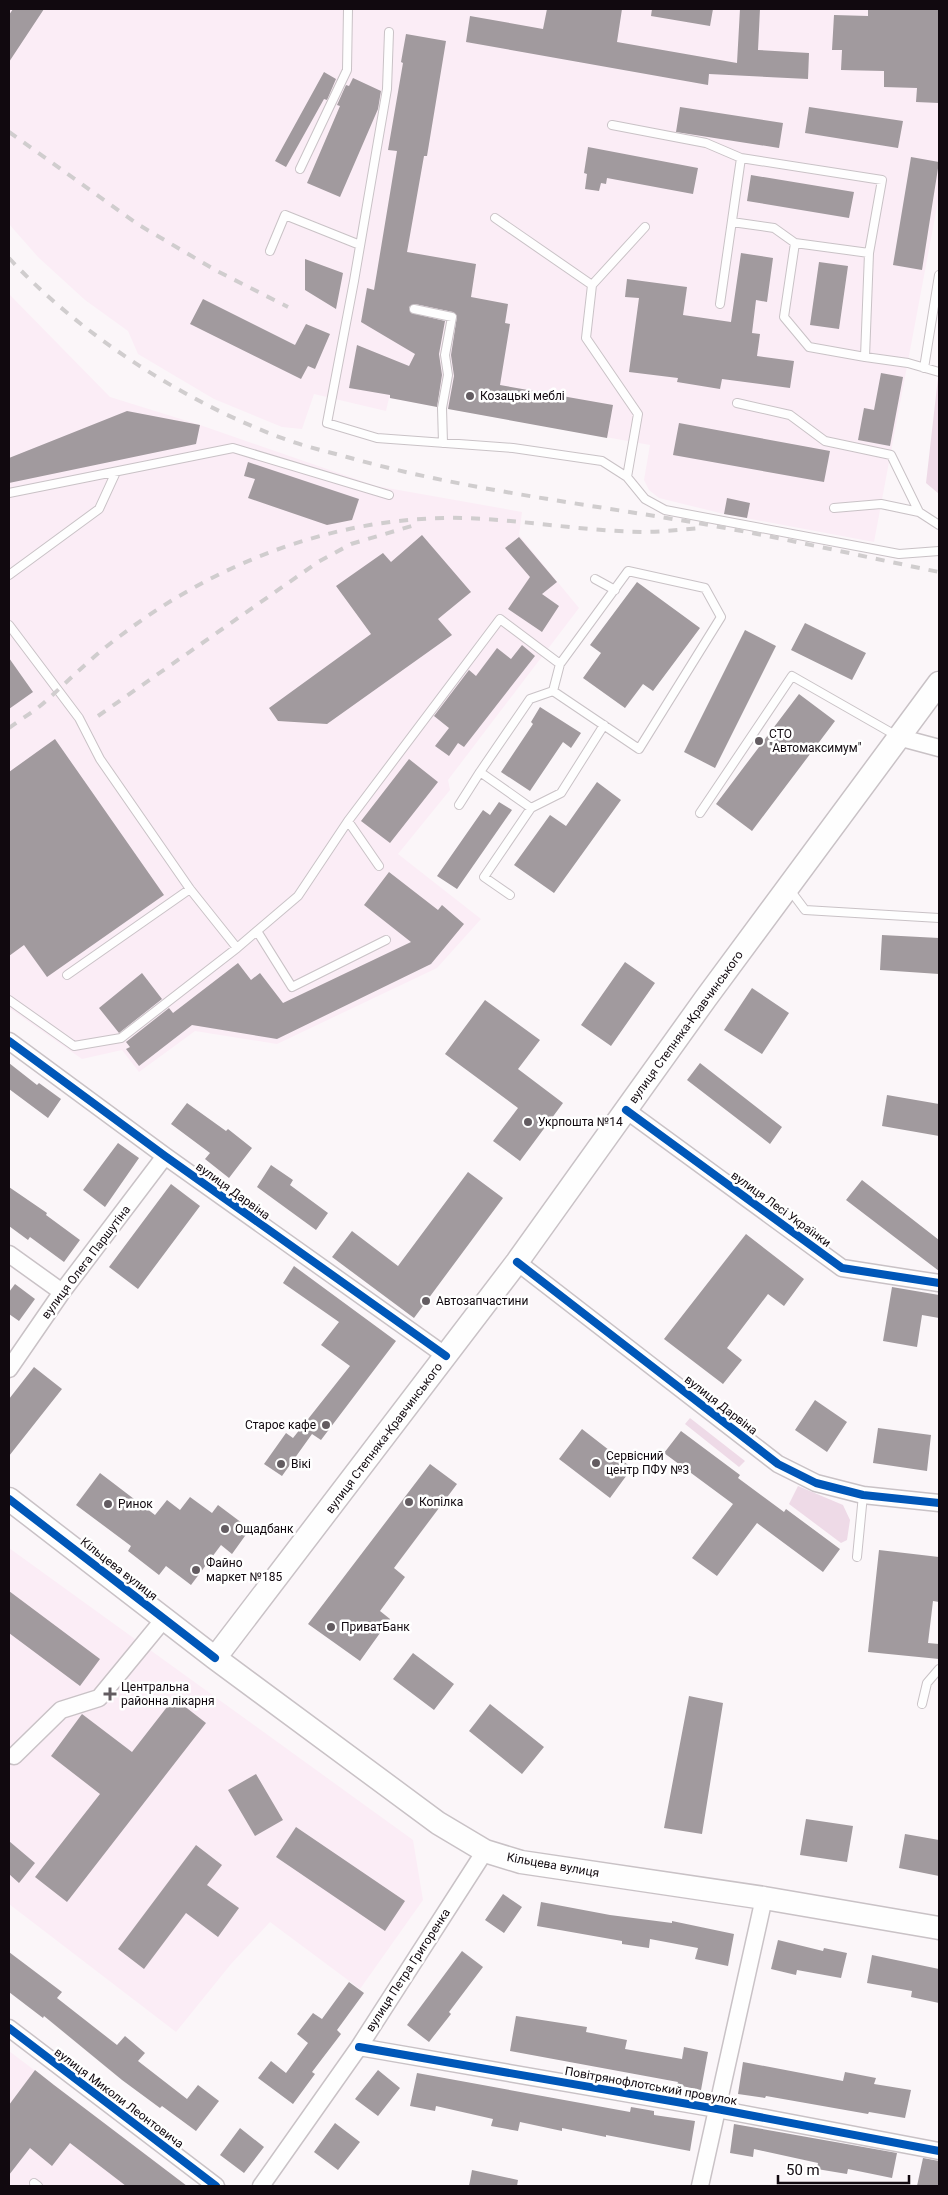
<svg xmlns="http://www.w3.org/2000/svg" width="948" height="2195" font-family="Roboto,sans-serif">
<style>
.built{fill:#fbedf6}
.green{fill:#eedae7}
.building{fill:#a19a9e}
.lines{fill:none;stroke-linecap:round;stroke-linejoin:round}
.lane-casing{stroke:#c9c2c6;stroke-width:10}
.street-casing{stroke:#c9c2c6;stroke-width:19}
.secondary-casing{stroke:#c9c2c6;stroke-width:25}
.lane{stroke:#fefefe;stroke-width:8}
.street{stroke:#fefefe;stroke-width:16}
.secondary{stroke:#fefefe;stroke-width:22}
.rail{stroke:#d0cdce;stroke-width:4;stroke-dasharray:9 9;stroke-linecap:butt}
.cycleway-casing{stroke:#fff;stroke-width:11}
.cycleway{stroke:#0057b8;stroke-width:8}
.poi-dot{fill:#635c61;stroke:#fff;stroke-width:2}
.labels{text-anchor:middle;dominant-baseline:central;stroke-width:5;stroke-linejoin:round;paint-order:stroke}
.poi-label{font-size:12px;fill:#11090f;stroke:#fff;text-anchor:start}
.street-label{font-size:12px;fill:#11090f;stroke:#fff}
</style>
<rect width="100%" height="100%" fill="#fbf6f9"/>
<path class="built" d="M 9,9 L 939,9 L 939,196 L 874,542 L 724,514 L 659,498 L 649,490 L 644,480 L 650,445 L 389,398 L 386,411 L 314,394 L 302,429 L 282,427 L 214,399 L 138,354 L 128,331 L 85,300 L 38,257 L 9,224 Z
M 9,294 L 110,397 L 200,425 L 376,486 L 522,512 L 519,535 L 579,608 L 448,780 L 450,790 L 398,854 L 481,919 L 437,968 L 277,1044 L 195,1031 L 139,1072 L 122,1050 L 82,1059 L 9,1008 Z
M 9,1548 L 413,1840 L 423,1900 L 360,1989 L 270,1922 L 231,1964 L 176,2032 L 9,1904 Z
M 9,2051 L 54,2085 L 187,2186 L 9,2186 Z"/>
<path class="green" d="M 939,369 L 939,494 L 926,483 Z
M 690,1418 L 745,1461 L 739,1467 L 685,1424 Z
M 798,1486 L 843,1505 L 850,1520 L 847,1540 L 841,1543 L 789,1504 Z"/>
<path class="building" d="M 13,9 L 44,9 L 9,62 L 9,15 Z
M 547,9 L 622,9 L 617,42 L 737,63 L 740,9 L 760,9 L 758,50 L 809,53 L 808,79 L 709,74 L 708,85 L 466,42 L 470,16 L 543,29 Z
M 652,9 L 713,9 L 710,26 L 651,16 Z
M 868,9 L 939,9 L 939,103 L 916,102 L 917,88 L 884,87 L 884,71 L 841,70 L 842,50 L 832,50 L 834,15 L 868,16 Z
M 406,34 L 446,41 L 427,156 L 424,156 L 407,252 L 476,264 L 471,297 L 508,304 L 505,323 L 510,324 L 500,385 L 613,405 L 607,438 L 448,409 L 454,376 L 451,355 L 457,316 L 453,312 L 415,304 L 409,307 L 411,313 L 445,321 L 439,354 L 442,375 L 437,407 L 390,398 L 390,395 L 349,388 L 357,345 L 409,366 L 415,354 L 361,322 L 367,288 L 374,290 L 397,151 L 388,150 L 403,63 L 401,62 Z
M 324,72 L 336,79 L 327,100 L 324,99 L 286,167 L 275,161 Z
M 353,78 L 381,91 L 378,109 L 340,197 L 307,183 L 340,106 L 337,105 L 346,85 L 349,86 Z
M 680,107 L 783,123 L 779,148 L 676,132 Z
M 809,107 L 903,121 L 898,148 L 805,133 Z
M 588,147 L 698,168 L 693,194 L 607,178 L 606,184 L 601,183 L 599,191 L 585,189 L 587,174 L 584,173 Z
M 911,157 L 939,162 L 922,270 L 893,265 Z
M 751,175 L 854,192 L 849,218 L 747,201 Z
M 741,253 L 773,258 L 767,302 L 756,300 L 752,333 L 760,334 L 757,356 L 794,361 L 790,388 L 722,379 L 720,389 L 677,382 L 678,378 L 629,372 L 639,298 L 625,297 L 627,279 L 687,287 L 683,315 L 731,322 Z
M 305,259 L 343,273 L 336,309 L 305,290 Z
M 819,262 L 848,266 L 839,329 L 810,325 Z
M 203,299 L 295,345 L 306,324 L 330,334 L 315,369 L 308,366 L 301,379 L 190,324 Z
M 881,373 L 903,377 L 890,446 L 858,440 L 864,408 L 874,410 Z
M 127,411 L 200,425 L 196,444 L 9,483 L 9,458 Z
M 679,423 L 830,451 L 824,482 L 673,455 Z
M 248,462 L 359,499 L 352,520 L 327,525 L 248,498 L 255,479 L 244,476 Z
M 727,498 L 750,503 L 747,518 L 724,514 Z
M 422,535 L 471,592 L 438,619 L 452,635 L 327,724 L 278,721 L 269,708 L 371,634 L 336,586 L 383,553 L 391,562 Z
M 519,537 L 557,582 L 542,594 L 559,606 L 542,632 L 508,609 L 530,577 L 505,548 Z
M 637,582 L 700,628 L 653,691 L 643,684 L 625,708 L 583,678 L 601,653 L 590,645 Z
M 805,623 L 866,653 L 852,680 L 791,650 Z
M 745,630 L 776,646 L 715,768 L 684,752 Z
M 522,645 L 535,656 L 464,747 L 458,743 L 449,756 L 435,746 L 449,728 L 434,716 L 469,670 L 476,676 L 497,648 L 511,659 Z
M 9,658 L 33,692 L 9,709 Z
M 799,694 L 835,721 L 752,831 L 716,804 Z
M 540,707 L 581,733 L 571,748 L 563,742 L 530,791 L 501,772 L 533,724 L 531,722 Z
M 55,739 L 164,895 L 47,977 L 24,945 L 9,956 L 9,772 Z
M 409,759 L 438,782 L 390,843 L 361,821 Z
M 597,782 L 621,800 L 554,893 L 514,865 L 550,815 L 566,826 Z
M 499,802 L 512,810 L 457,889 L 437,876 L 483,810 L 490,815 Z
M 389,872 L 438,910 L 442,905 L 464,924 L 431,964 L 277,1039 L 192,1025 L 139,1066 L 126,1049 L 130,1047 L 126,1042 L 169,1008 L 173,1013 L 238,963 L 251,980 L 260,973 L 283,1003 L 411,942 L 364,905 Z
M 882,935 L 939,938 L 939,974 L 880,970 Z
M 625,962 L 655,983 L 611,1046 L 581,1025 Z
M 142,973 L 162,999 L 119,1033 L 99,1008 Z
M 752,988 L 789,1013 L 762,1054 L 724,1030 Z
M 485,1000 L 540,1040 L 518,1069 L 563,1103 L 520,1161 L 493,1141 L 518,1108 L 445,1054 Z
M 9,1063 L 37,1085 L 39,1083 L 61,1099 L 48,1118 L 9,1089 Z
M 700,1063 L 782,1127 L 770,1144 L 687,1080 Z
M 887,1095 L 939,1104 L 939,1136 L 882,1126 Z
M 187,1103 L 226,1131 L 228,1129 L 252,1148 L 229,1178 L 205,1159 L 210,1153 L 171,1124 Z
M 118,1143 L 139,1158 L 105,1207 L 83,1190 Z
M 271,1165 L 293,1180 L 290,1185 L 328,1213 L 316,1230 L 257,1187 Z
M 468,1172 L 503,1198 L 414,1318 L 332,1257 L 352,1231 L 398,1266 Z
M 862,1180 L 939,1240 L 939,1271 L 846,1200 Z
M 171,1184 L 200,1206 L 138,1289 L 109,1267 Z
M 9,1187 L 47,1213 L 46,1215 L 80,1240 L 64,1262 L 30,1237 L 28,1240 L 9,1226 Z
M 746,1234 L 804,1279 L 784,1306 L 768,1294 L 727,1348 L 742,1360 L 723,1384 L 664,1339 Z
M 294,1266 L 396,1341 L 321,1440 L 312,1434 L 282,1476 L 264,1464 L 286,1433 L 293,1438 L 350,1366 L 321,1345 L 339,1322 L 283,1283 Z
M 15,1284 L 35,1299 L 19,1321 L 9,1314 L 9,1292 Z
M 892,1287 L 939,1295 L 939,1318 L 922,1315 L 917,1347 L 883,1341 Z
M 34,1367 L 62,1389 L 9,1456 L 9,1399 Z
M 815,1400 L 847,1422 L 827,1452 L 795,1430 Z
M 878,1428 L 931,1435 L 927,1471 L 873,1463 Z
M 582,1429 L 632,1468 L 610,1498 L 559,1459 Z
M 681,1431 L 740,1475 L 738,1478 L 784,1512 L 786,1509 L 840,1549 L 823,1572 L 757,1523 L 717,1576 L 692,1558 L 733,1504 L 664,1453 Z
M 430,1464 L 457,1484 L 394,1568 L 405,1577 L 380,1611 L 390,1619 L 360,1661 L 308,1624 Z
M 100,1473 L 155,1515 L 167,1500 L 180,1510 L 190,1497 L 212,1513 L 218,1505 L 250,1529 L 232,1554 L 221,1545 L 191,1585 L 166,1566 L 159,1575 L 128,1551 L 131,1546 L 76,1505 Z
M 879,1550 L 939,1557 L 939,1602 L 933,1601 L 928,1643 L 939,1644 L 939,1659 L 868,1652 Z
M 9,1591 L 100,1659 L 80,1686 L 9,1633 Z
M 413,1653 L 454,1684 L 434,1710 L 393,1679 Z
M 689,1696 L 723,1703 L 702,1834 L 664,1828 Z
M 174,1698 L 206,1723 L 67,1902 L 35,1877 L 100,1794 L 51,1756 L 82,1714 L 132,1752 Z
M 490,1704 L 544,1747 L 522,1774 L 469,1731 Z
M 256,1774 L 283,1820 L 255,1836 L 228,1790 Z
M 806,1819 L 853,1826 L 847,1862 L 800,1855 Z
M 296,1827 L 405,1901 L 385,1931 L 276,1857 Z
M 905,1834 L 939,1840 L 939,1876 L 899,1868 Z
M 9,1841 L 35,1863 L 19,1883 L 9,1874 Z
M 196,1845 L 222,1865 L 207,1885 L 239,1908 L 218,1937 L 186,1913 L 144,1969 L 118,1949 Z
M 503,1894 L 522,1907 L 504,1933 L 485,1920 Z
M 541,1902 L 610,1915 L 672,1923 L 672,1921 L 734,1934 L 728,1966 L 695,1959 L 698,1948 L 650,1939 L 649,1948 L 622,1944 L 622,1941 L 537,1926 Z
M 778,1940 L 823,1951 L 824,1948 L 847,1953 L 841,1978 L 797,1970 L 796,1975 L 771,1969 Z
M 462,1951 L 483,1967 L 449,2012 L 451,2014 L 429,2042 L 407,2025 Z
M 9,1952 L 62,1992 L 57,1998 L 117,2045 L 125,2036 L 145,2053 L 138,2061 L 187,2099 L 198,2085 L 219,2101 L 196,2131 L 162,2106 L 160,2108 L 122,2080 L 44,2016 L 43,2018 L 9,1992 Z
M 872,1955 L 939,1969 L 939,2003 L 911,1997 L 912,1991 L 867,1983 Z
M 349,1982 L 364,1993 L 337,2030 L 341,2034 L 312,2072 L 315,2074 L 293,2104 L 258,2078 L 271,2061 L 286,2073 L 308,2043 L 297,2034 L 313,2013 L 322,2019 Z
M 516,2016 L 587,2027 L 586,2032 L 627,2040 L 625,2049 L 682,2059 L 684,2047 L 708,2052 L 701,2090 L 677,2085 L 678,2082 L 510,2051 Z
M 743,2062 L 843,2081 L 845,2072 L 876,2078 L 874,2084 L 911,2090 L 905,2118 L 869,2112 L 868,2114 L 766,2096 L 765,2098 L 738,2094 Z
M 35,2070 L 54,2085 L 187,2186 L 126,2186 L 70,2143 L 52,2166 L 30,2148 L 9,2175 L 9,2105 Z
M 378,2070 L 400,2088 L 378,2116 L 355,2099 Z
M 417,2073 L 630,2112 L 631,2107 L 654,2111 L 654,2115 L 695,2121 L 690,2151 L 606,2135 L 606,2137 L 562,2128 L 562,2131 L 520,2122 L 518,2131 L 491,2126 L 493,2119 L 436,2106 L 435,2111 L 410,2106 Z
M 335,2123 L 360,2142 L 338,2170 L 314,2152 Z
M 734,2124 L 897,2153 L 892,2178 L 848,2169 L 847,2174 L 817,2169 L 818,2163 L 754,2149 L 753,2157 L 730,2153 Z
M 240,2128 L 264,2147 L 244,2173 L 220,2155 Z
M 923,2158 L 939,2161 L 939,2186 L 917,2186 Z
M 472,2170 L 518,2180 L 517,2186 L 469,2186 Z"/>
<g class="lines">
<defs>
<path id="lane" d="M 389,32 L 387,89 L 354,281 L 327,423 L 377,438 L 513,448 L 602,461 L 627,477
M 612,125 L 706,143 L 741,158 L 882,180 L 869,253 L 865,357 L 908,363 L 939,372
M 300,169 L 347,70 L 348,9
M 495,218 L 592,285 L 586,338 L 638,414 L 627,477 L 645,499 L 665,510 L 899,554 L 939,551
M 732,222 L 774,228 L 795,243 L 869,253
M 795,243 L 784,317 L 809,347 L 865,357
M 270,251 L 285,215 L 360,245
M 592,285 L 645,227
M 720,304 L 741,158
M 414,309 L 452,317 L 445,355 L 448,375 L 442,408 L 443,443
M 924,368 L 939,275
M 737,403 L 790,415 L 825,441 L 891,455 L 919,512 L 939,525
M 9,493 L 233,448 L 389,495
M 834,508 L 881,504 L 919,512
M 628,571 L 705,588 L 721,617 L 639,749 L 553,691 L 560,664 Z
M 9,575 L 99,509 L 116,472
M 595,579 L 615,590
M 9,625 L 79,718 L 100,759 L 190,889 L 237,948 L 298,896 L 348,821 L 500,619 L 560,664
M 553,691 L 530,699 L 480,772 L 531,808 L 561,793 L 604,725
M 459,805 L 480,772
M 700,813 L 792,676 L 897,736
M 348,821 L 379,866
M 790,890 L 805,910 L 939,918
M 510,895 L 484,877 L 531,808
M 257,931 L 292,987 L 386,940
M 67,975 L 190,889
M 9,1000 L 74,1046 L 121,1038 L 237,948
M 857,1557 L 863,1495
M 922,1704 L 927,1683 L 939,1669
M 34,2183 L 38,2186"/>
<path id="street" d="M 898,737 L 939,748
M 9,1041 L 165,1156 L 446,1356
M 626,1110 L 842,1268 L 939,1283
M 9,1254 L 62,1292
M 517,1262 L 778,1464 L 816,1483 L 863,1495 L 939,1503
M 9,1369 L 62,1292 L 165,1156
M 14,1756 L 61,1710 L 99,1698 L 164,1619
M 9,2028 L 216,2186
M 359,2047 L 717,2109 L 939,2151
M 261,2186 L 359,2047 L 485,1851
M 700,2186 L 764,1898"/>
<path id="secondary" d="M 9,1499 L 215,1658 L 438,1823 L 485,1851 L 521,1862 L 764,1898 L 939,1928
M 215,1658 L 517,1262 L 706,998 L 939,683"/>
</defs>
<use href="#lane" class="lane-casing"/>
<use href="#street" class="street-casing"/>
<use href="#secondary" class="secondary-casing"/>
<use href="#lane" class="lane"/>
<use href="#street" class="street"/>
<use href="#secondary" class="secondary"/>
<path class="rail" d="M 9,132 L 139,225 L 217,271 L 288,307
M 9,258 C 82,337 192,407 293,442 C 311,448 329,452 347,457 C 453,487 564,501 673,519 C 762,533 851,554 939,572
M 98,716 L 318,562 L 351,544 L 415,525
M 9,728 C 21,719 35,711 46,701 C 70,679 93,656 120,636 C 218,561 340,515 465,518 C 524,520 583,531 643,532 C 663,532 683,529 703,528"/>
<defs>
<path id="cycleway" d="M 9,1041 L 165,1156 L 446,1356
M 626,1110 L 842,1268 L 939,1283
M 517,1262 L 778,1464 L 816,1483 L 863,1495 L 939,1503
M 9,1499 L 215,1658
M 9,2028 L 216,2186
M 359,2047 L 717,2109 L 939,2151"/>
</defs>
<use href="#cycleway" class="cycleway-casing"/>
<use href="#cycleway" class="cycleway"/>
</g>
<g class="poi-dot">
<circle cx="470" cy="396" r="5"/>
<circle cx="759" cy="741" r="5"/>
<circle cx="528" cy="1122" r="5"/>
<circle cx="426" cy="1301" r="5"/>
<circle cx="326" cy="1425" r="5"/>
<circle cx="596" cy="1463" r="5"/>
<circle cx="281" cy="1464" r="5"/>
<circle cx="409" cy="1502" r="5"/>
<circle cx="108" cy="1504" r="5"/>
<circle cx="225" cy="1529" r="5"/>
<circle cx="196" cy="1570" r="5"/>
<circle cx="331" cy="1627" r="5"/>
<path d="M107.5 1686.5h5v5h5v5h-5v5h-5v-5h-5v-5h5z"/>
</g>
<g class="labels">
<g class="poi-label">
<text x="480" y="396">Козацькі меблі</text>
<text x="769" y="734">СТО<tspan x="769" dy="14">"Автомаксимум"</tspan></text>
<text x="538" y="1122">Укрпошта №14</text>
<text x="436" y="1301">Автозапчастини</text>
<text x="316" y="1425" text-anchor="end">Староє кафе</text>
<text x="606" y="1456">Сервісний<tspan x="606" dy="14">центр ПФУ №3</tspan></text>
<text x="291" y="1464">Вікі</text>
<text x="419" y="1502">Копілка</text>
<text x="118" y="1504">Ринок</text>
<text x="235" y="1529">Ощадбанк</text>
<text x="206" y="1563">Файно<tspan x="206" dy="14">маркет №185</tspan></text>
<text x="341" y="1627">ПриватБанк</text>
<text x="121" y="1687">Центральна<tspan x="121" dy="14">районна лікарня</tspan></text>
</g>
<g class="street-label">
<text transform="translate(686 1027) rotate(-54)">вулиця Степняка-Кравчинського</text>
<text transform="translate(233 1191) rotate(36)">вулиця Дарвіна</text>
<text transform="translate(781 1209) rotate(36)">вулиця Лесі Українки</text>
<text transform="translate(86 1262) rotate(-53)">вулиця Олега Паршутіна</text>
<text transform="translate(721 1405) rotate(38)">вулиця Дарвіна</text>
<text transform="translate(384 1438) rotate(-53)">вулиця Степняка-Кравчинського</text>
<text transform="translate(119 1569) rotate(38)">Кільцева вулиця</text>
<text transform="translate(553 1865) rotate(10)">Кільцева вулиця</text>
<text transform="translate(408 1970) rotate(-57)">вулиця Петра Григоренка</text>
<text transform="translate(651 2086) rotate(10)">Повітрянофлотський провулок</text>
<text transform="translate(119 2098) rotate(37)">вулиця Миколи Леонтовича</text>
</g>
</g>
<rect width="948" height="2195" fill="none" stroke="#11090f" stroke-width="20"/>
<path d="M778 2175v8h131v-8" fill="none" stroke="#11090f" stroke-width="2.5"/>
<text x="786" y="2175" font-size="15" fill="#11090f" stroke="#ffffff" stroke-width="4" paint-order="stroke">50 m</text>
</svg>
